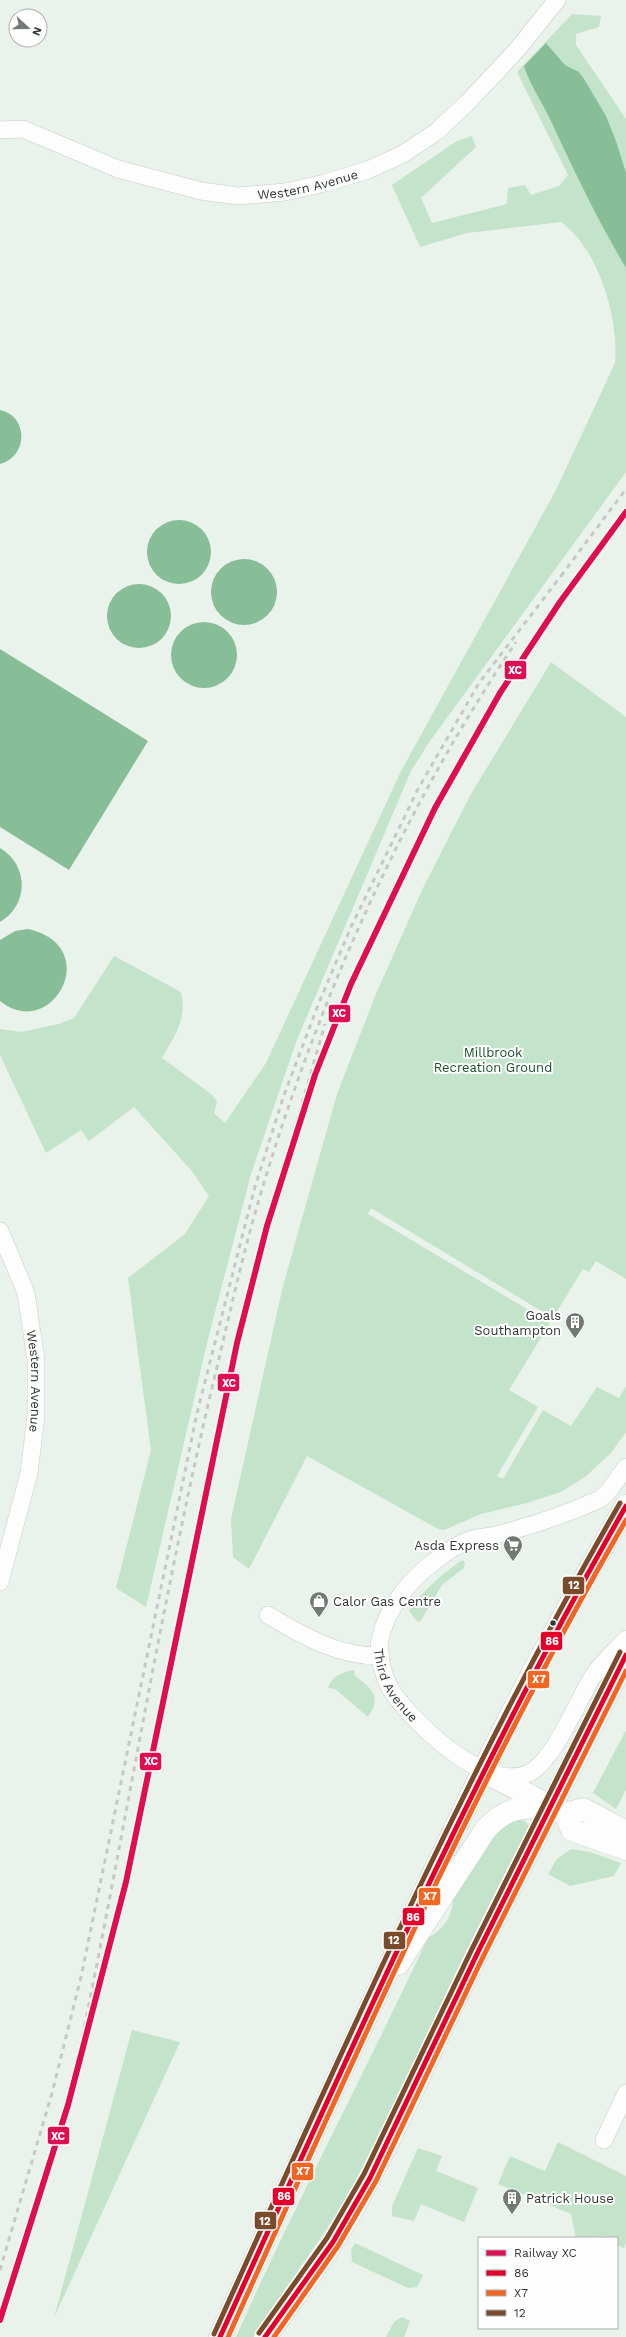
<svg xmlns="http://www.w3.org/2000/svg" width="626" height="2337" font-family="'Work Sans',sans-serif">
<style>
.green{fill:#c3e3ca}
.water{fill:#87be97}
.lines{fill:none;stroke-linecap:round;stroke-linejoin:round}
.street-casing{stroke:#c7cdc8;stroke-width:18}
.secondary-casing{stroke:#c7cdc8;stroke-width:23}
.highway-casing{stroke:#c7cdc8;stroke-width:23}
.street{stroke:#fcfdfc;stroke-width:17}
.secondary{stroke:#fcfdfc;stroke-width:22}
.highway{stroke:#fcfdfc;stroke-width:22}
.rail{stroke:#c5c8c6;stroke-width:3;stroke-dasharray:5 5;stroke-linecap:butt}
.bus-1-casing{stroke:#fefefe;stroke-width:8}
.bus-2-casing{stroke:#fefefe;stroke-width:8}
.bus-3-casing{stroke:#fefefe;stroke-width:8}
.bus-1{stroke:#e4002b;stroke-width:5}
.bus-2{stroke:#f26522;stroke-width:5}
.bus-3{stroke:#7a4b2a;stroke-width:5}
.rail-1-casing{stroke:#fefefe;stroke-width:9}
.rail-1{stroke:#df0d52;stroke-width:6}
.bus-dot{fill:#323833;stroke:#fefefe;stroke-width:1.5}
.labels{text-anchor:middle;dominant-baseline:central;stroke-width:4;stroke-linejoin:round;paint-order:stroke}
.street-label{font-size:13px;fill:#323833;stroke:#fefefe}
.park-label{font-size:13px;fill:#19502c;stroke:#fefefe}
.poi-label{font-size:13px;fill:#323833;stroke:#fefefe;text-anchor:end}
.line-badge{stroke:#fefefe;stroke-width:1.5}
.badge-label{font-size:11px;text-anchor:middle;font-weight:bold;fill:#fff}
</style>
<rect width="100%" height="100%" fill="#eaf2ec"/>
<path class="green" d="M 572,14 L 601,16 L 599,27 L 576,34 L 576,45 L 626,119 L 626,472 L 430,741 L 411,771 L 296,1042 L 251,1174 L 207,1343 L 146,1607 L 116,1588 L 151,1450 L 128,1278 L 185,1234 L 209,1196 L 191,1170 L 134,1107 L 89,1141 L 81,1130 L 46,1153 L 0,1055 L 0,1029 L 21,1032 L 59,1024 L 74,1018 L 114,956 L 181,992 C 187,1020 175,1035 162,1058 L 211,1094 L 217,1101 L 214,1113 L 225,1123 L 266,1063 L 401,771 L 556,490 L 615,363 C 619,319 599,249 561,222 L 467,233 L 420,247 L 392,185 L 457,141 L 472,136 L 476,147 L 421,198 L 432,223 L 507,204 L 508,188 L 525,185 L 531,195 L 559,186 L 568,175 L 517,72 Z
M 551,662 L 626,717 L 626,1279 L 596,1261 L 589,1272 L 583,1269 L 553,1318 L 371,1208 L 368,1214 L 550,1323 L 509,1390 L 538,1407 L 497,1476 L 503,1479 L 543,1410 L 571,1426 L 597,1387 L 619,1398 L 626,1386 L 626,1432 L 611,1453 L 585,1477 L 561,1492 L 527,1503 L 481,1514 L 444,1530 L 438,1529 L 307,1456 L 249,1569 L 233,1557 L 231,1519 L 283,1286 L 337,1094 L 376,994 L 423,888 L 471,794 Z
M 462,1560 L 465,1562 L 464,1568 L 442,1585 L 420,1622 L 417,1621 L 409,1611 C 424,1589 441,1575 462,1560 Z
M 354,1670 L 355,1676 C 372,1688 382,1697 368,1717 L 335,1689 L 328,1688 C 331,1676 343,1672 354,1670 Z
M 626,1730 L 626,1790 L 616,1809 L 593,1793 Z
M 517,1819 L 525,1821 L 529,1826 L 519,1848 L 383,2128 L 342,2206 L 253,2337 L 236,2337 C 296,2202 365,2072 428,1938 C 444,1929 453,1916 453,1897 L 493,1830 Z
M 571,1849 L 590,1852 L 621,1863 L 614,1876 L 570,1886 L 548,1874 L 557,1859 Z
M 132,2030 L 180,2042 L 54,2318 Z
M 558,2142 L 626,2176 L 626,2243 L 624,2248 L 617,2245 L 617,2238 L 598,2236 L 597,2238 L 576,2238 L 571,2214 L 498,2184 L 510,2156 L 545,2171 Z
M 418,2148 L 442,2156 L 436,2171 L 478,2188 L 464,2222 L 421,2204 L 414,2221 L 392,2216 L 392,2206 Z
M 355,2243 L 423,2275 L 417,2287 L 408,2288 L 352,2262 L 351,2250 Z
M 402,2317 L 410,2321 L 404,2337 L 386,2337 L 394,2322 Z"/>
<path class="water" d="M 546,43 L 565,65 L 579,72 L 584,79 L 606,116 L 616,141 L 626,173 L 626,268 C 598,221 574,171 551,121 C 542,102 530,85 524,66 Z
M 0,410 C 29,416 28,457 0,464 Z
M147 552a32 32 0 1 1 64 0a32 32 0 1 1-64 0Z
M211 592a33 33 0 1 1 66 0a33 33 0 1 1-66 0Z
M107 616a32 32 0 1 1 64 0a32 32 0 1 1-64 0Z
M171 655a33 33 0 1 1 66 0a33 33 0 1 1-66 0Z
M 0,649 L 148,741 L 69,870 L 0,827 Z
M 0,848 C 29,865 29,905 0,922 Z
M 28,929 C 105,946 52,1043 0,1001 L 0,940 L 15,931 Z"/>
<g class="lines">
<defs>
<g id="street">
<path id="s1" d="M 0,130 L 23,129 L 118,169 L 201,191 L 238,196 L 285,192 L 325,183 L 368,170 L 403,154 L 436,132 L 466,104 L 516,51 L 557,0"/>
<path id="s2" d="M 0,1231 L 26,1293 L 36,1360 L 36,1416 L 29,1473 L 0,1582"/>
<path id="s3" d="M 626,1467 L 608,1492 L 600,1499 C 567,1514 531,1526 496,1535 C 488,1537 480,1537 473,1539 C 459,1543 446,1552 435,1561 C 410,1579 387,1608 380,1639 C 377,1654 384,1680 393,1693 C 415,1724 487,1794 529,1773 C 554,1761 578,1700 593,1676 C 602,1662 615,1651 626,1639"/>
<path d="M 268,1615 C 303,1636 339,1657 381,1656"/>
<path d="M 604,2140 L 626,2093"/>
</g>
<path id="secondary" d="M 483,1771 L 565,1814 L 583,1809 L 626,1832
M 565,1814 L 572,1830 L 626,1849
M 398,1964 L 486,1829 C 507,1806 523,1807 552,1807"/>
<path id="highway" d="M 220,2337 C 317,2124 412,1910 518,1701 C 552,1635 589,1570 626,1506
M 265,2337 C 296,2295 327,2254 353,2209 C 399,2126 435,2039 477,1954 C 526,1854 578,1756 626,1655"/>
</defs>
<use href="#street" class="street-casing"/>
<use href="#secondary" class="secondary-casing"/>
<use href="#highway" class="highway-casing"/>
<use href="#street" class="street"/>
<use href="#secondary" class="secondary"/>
<use href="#highway" class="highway"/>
<path class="rail" d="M 561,576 L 626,489
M 283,1170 L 325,1024
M 68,2105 C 119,1868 156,1628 211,1392 C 227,1326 241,1260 260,1196 C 318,1001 402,811 516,642
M 0,2270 L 52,2093 L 81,1977 L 197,1413 L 254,1190 L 283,1098 L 318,1005 L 351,927 L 418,789 L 479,683 L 564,572"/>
<defs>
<path id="bus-1" d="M 220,2337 C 348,2056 472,1774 626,1506
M 265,2337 L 333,2242 L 370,2178 L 477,1954 L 626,1655"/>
<path id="bus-2" d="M 228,2337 C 353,2061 474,1783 626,1520
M 274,2337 L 338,2246 L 376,2181 L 483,1957 L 626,1671"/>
<path id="bus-3" d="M 259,2333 L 327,2238 L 364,2174 L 471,1951 L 620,1652
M 214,2334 C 341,2053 466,1770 620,1503"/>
</defs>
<use href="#bus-1" class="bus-1-casing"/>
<use href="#bus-2" class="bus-2-casing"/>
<use href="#bus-3" class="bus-3-casing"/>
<use href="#bus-1" class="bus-1"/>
<use href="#bus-2" class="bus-2"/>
<use href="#bus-3" class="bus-3"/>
<defs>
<path id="rail-1" d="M 0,2320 L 68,2105 L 126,1882 L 237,1343 L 267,1226 L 315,1075 L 351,984 L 435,808 L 500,693 L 560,602 L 626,512"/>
</defs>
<use href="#rail-1" class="rail-1-casing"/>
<use href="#rail-1" class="rail-1"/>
</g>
<defs>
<symbol id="building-pin" viewBox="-11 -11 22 30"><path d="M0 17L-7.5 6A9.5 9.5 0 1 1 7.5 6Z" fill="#727974" stroke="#fefefe"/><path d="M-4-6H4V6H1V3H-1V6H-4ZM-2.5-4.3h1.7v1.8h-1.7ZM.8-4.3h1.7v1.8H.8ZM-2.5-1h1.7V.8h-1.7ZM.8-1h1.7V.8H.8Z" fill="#fff"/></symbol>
<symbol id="supermarket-pin" viewBox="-11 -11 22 30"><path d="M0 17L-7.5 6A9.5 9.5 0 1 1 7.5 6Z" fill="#727974" stroke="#fefefe"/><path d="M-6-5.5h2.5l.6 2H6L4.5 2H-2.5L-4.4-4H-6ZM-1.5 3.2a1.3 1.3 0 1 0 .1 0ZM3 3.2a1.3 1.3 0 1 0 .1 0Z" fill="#fff"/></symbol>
<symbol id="shop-pin" viewBox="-11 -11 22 30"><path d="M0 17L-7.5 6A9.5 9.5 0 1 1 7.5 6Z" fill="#727974" stroke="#fefefe"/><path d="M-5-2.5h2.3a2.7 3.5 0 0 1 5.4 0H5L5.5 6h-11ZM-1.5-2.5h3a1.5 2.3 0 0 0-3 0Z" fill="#fff"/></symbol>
</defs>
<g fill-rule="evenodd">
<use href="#building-pin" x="564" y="1311" width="22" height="30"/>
<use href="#supermarket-pin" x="502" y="1534" width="22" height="30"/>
<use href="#shop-pin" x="308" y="1590" width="22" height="30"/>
<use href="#building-pin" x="501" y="2187" width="22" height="30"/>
</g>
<circle class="bus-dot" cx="553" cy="1623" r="3.5"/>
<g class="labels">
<g class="street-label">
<text stroke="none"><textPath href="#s1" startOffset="320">Western Avenue</textPath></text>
<text stroke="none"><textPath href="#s2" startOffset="156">Western Avenue</textPath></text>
<text stroke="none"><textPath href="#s3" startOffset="367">Third Avenue</textPath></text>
</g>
<g class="park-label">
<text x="493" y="1052">Millbrook<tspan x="493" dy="15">Recreation Ground</tspan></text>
</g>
<g class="poi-label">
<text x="561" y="1315">Goals<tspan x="561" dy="15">Southampton</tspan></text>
<text x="499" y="1545">Asda Express</text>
<text x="333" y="1601" text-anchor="start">Calor Gas Centre</text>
<text x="526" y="2198" text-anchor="start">Patrick House</text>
</g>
</g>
<g class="line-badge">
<rect x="504" y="660" width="23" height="20" rx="4" fill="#df0d52"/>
<rect x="328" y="1004" width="23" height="19" rx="4" fill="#df0d52"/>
<rect x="217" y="1373" width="23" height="19" rx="4" fill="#df0d52"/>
<rect x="562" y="1576" width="23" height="19" rx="4" fill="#7a4b2a"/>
<rect x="540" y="1631" width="23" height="20" rx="4" fill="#e4002b"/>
<rect x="527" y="1670" width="23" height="19" rx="4" fill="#f26522"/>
<rect x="139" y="1752" width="23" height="19" rx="4" fill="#df0d52"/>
<rect x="418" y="1887" width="23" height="19" rx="4" fill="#f26522"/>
<rect x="402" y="1907" width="23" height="19" rx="4" fill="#e4002b"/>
<rect x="383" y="1931" width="23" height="19" rx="4" fill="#7a4b2a"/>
<rect x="47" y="2126" width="23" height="19" rx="4" fill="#df0d52"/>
<rect x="291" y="2162" width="23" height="19" rx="4" fill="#f26522"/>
<rect x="272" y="2187" width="23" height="19" rx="4" fill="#e4002b"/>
<rect x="254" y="2211" width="23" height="19" rx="4" fill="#7a4b2a"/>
</g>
<g class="badge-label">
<text x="515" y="674">XC</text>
<text x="339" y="1017">XC</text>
<text x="229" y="1387">XC</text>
<text x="574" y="1589">12</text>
<text x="552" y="1645">86</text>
<text x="539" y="1683">X7</text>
<text x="151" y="1765">XC</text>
<text x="430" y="1900">X7</text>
<text x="413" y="1921">86</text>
<text x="394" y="1944">12</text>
<text x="58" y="2140">XC</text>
<text x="303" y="2175">X7</text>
<text x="284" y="2200">86</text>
<text x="265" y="2225">12</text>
</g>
<rect x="478" y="2237" width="140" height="92" fill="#fefefe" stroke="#acafad"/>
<rect x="486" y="2250" width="20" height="6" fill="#df0d52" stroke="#acafad"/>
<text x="514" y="2257" font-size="12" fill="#323833">Railway XC</text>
<rect x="486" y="2270" width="20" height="6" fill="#e4002b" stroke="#acafad"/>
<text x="514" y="2277" font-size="12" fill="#323833">86</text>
<rect x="486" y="2290" width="20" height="6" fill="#f26522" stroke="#acafad"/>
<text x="514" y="2297" font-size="12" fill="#323833">X7</text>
<rect x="486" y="2310" width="20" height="6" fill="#7a4b2a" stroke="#acafad"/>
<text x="514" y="2317" font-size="12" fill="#323833">12</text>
<g transform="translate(28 28) rotate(111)"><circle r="19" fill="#fefefe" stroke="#acafad"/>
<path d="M0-3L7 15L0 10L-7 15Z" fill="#727974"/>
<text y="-6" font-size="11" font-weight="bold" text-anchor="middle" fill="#323833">N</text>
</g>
</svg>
